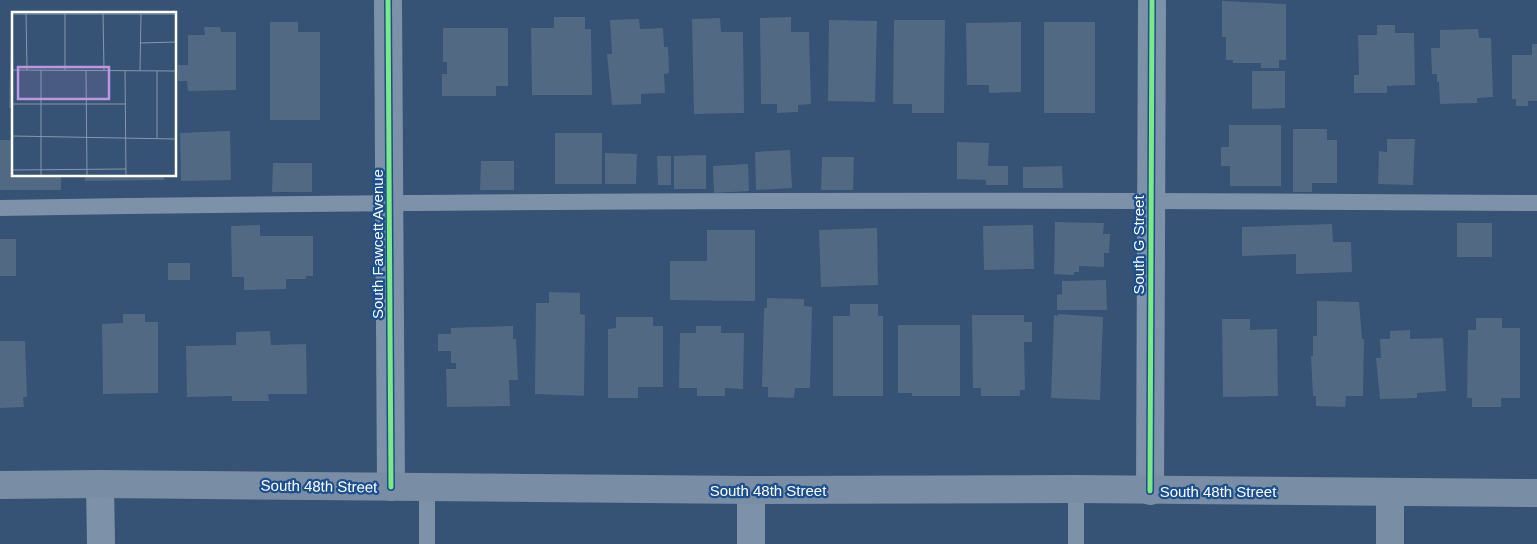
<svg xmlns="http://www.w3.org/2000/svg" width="1537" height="544" font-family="Arial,sans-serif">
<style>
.building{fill:#526984}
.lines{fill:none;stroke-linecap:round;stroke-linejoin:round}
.lane{stroke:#7d92a8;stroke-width:16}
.street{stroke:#7d92a8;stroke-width:28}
.secondary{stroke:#798da4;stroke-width:28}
.cycleway-casing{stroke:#1b4f8f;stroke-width:8}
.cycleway{stroke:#7ce984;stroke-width:5}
.labels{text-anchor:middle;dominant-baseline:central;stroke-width:4.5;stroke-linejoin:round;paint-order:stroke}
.street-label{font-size:15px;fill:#fff;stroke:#1b4f8f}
.inset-road{fill:none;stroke:#8697ac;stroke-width:1}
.view{fill:#bd96df;fill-opacity:0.15;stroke:#bd96df;stroke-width:2.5}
.inset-edge{fill:none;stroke:#fff;stroke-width:2.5}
</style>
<rect width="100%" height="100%" fill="#365274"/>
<path class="building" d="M 1222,1 L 1286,4 L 1286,60 L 1279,60 L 1279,68 L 1261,68 L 1261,63 L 1233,63 L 1233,60 L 1226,60 L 1226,37 L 1222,37 Z
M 554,17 L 585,17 L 585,29 L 591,29 L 592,95 L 532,95 L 531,28 L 554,28 Z
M 791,17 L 791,32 L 809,32 L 811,104 L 798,105 L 798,112 L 777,113 L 777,104 L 761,104 L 760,18 Z
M 720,18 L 721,32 L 743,32 L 744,113 L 694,114 L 692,19 Z
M 639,19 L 640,29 L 663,28 L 664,47 L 668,47 L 669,73 L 664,74 L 665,93 L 641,94 L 641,104 L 612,105 L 607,54 L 612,54 L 610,20 Z
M 829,20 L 877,21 L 875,102 L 828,101 Z
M 894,20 L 945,20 L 944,113 L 912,113 L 912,104 L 893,104 Z
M 270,22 L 298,22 L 298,32 L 320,32 L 320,120 L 270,120 Z
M 1021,22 L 1021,92 L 989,93 L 989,85 L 967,85 L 966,23 Z
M 1044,22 L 1095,22 L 1095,113 L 1044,113 Z
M 1377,25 L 1395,25 L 1395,33 L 1414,33 L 1415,85 L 1387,86 L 1387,93 L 1354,93 L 1354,75 L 1359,75 L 1358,35 L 1377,35 Z
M 204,27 L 220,27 L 221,32 L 236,32 L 236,90 L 188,91 L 187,81 L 178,81 L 178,65 L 188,65 L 188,35 L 205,35 Z
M 443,28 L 508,28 L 508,86 L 496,86 L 496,96 L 442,96 L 442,74 L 447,74 L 447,62 L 443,62 Z
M 1478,29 L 1479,38 L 1491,38 L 1493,97 L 1477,98 L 1477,103 L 1440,104 L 1439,82 L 1437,82 L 1437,74 L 1432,74 L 1431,48 L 1440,48 L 1440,30 Z
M 11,32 L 14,32 L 14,108 L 9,108 Z
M 1532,44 L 1537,44 L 1537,101 L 1528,101 L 1528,106 L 1516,106 L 1516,99 L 1512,99 L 1512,55 L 1532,55 Z
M 1252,71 L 1285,71 L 1285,108 L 1252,109 Z
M 1229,125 L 1281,125 L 1281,186 L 1230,186 L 1230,166 L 1221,166 L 1221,147 L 1229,147 Z
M 1293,129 L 1327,129 L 1327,140 L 1337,140 L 1337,183 L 1312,183 L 1312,192 L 1293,192 Z
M 230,131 L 231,180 L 181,181 L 180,133 Z
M 555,133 L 602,133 L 602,184 L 555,184 Z
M 1387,139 L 1415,139 L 1413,185 L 1378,184 L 1379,151 L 1387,152 Z
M 0,140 L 14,140 L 14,175 L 61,175 L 61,190 L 0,190 Z
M 957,142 L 989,143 L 988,166 L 1008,166 L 1008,185 L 986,185 L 986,180 L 957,179 Z
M 790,150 L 792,188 L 756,190 L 755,152 Z
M 605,153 L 637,154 L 636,184 L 605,184 Z
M 706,155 L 706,189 L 674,189 L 674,156 Z
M 657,156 L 671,156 L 671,185 L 658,185 Z
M 822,157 L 854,157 L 853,190 L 821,190 Z
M 481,161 L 514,161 L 514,190 L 480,190 Z
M 273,163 L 312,163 L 312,192 L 272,192 Z
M 748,164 L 749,191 L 714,193 L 713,166 Z
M 1062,166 L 1063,188 L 1023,188 L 1023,167 Z
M 85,175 L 164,175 L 164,180 L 85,181 Z
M 1055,222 L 1104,223 L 1103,234 L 1110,234 L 1109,253 L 1104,253 L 1104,267 L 1079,266 L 1079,272 L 1074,272 L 1074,275 L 1054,274 Z
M 1457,223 L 1492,223 L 1492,257 L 1457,257 Z
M 1332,224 L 1333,242 L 1351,242 L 1352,272 L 1296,274 L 1296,254 L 1242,256 L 1242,227 Z
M 260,225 L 260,236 L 313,236 L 313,276 L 306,276 L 306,279 L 286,279 L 286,289 L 244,290 L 244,277 L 232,277 L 231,226 Z
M 1033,225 L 1034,269 L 984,270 L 983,226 Z
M 877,228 L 878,285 L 821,287 L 819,230 Z
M 707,230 L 755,230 L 755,301 L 670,300 L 670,261 L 707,261 Z
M 0,239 L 16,239 L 16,276 L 0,276 Z
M 168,263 L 190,263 L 190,280 L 168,280 Z
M 1106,280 L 1107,310 L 1057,310 L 1057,295 L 1062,294 L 1062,281 Z
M 549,292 L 580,293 L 580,314 L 585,315 L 584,396 L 535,394 L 536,303 L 549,303 Z
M 767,298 L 804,299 L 804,306 L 812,307 L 810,388 L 795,388 L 794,398 L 768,397 L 768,387 L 762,387 L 764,308 L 767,308 Z
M 1317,301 L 1359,302 L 1362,339 L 1364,339 L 1363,396 L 1346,396 L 1345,407 L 1316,406 L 1316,396 L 1313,396 L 1311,356 L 1313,356 L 1313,336 L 1317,336 Z
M 850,304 L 878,304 L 878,316 L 883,316 L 883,396 L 833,396 L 833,316 L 850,316 Z
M 123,314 L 145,314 L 145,322 L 158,322 L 158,393 L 103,394 L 102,324 L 123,323 Z
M 1058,314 L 1103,317 L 1100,400 L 1051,398 L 1054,315 L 1058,316 Z
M 972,315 L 1024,315 L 1024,322 L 1032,322 L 1032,342 L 1024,342 L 1025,390 L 1020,390 L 1020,396 L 981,396 L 981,388 L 973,388 Z
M 616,317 L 653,317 L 653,326 L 663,326 L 663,387 L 638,387 L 638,398 L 608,398 L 608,329 L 616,328 Z
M 1476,318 L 1502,318 L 1502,328 L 1520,328 L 1520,398 L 1501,398 L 1501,407 L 1472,407 L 1472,398 L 1467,398 L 1468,330 L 1476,330 Z
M 1222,319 L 1250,319 L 1250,330 L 1277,329 L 1278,396 L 1223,397 Z
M 898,325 L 960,325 L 960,396 L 912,396 L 912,393 L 898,393 Z
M 513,326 L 513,339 L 516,339 L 518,380 L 509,380 L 510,406 L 447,407 L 446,369 L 456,369 L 456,363 L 451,363 L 451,351 L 438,351 L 438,334 L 451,334 L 451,328 Z
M 696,326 L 721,326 L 721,333 L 744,333 L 743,389 L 725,388 L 725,396 L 697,396 L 697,388 L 679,388 L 680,333 L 696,333 Z
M 1410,330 L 1410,339 L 1443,338 L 1446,391 L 1417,393 L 1417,398 L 1380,399 L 1376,358 L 1381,358 L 1380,339 L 1390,339 L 1390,331 Z
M 270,331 L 271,345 L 306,344 L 307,394 L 268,394 L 269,401 L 232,401 L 232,396 L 187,397 L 186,346 L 236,345 L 236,332 Z
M 0,341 L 25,341 L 27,397 L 23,397 L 24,407 L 0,408 Z"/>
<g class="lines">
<path class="lane" d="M 0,208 C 512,200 1025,199 1537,203
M 427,487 L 427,544
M 1076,544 L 1076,489"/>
<path class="street" d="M 388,0 L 391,487
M 100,484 L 101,544
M 751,490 L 751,544
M 1150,491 L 1152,0"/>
<path class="secondary" d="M 0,485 L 100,484 L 751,490 L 1076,489 L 1537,493
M 1390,493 L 1390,544"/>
<defs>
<path id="cycleway" d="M 388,0 L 391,487
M 1150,491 L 1152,0"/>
</defs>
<use href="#cycleway" class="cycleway-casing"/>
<use href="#cycleway" class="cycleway"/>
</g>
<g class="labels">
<g class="street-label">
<text transform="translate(377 244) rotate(-90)">South Fawcett Avenue</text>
<text transform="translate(1138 245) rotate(-90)">South G Street</text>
<text transform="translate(319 486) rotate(1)">South 48th Street</text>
<text x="768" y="490">South 48th Street</text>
<text x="1218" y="491">South 48th Street</text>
</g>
</g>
<g transform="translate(12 12)">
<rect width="164" height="164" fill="#365274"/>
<path class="inset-road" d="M 14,0 L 15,58M 53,0 L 53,58M 91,0 L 92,59M 0,2 L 164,2M 128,31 L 164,30M 0,58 L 164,59M 29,58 L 29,164M 74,58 L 75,164M 113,58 L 114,164M 128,59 L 129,2M 145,59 L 145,126M 0,92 L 113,92M 0,124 L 164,127M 0,158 L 114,157"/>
<path class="view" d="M 6,55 L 97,55 L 97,87 L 6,87 Z"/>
<rect width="164" height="164" class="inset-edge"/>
</g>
</svg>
